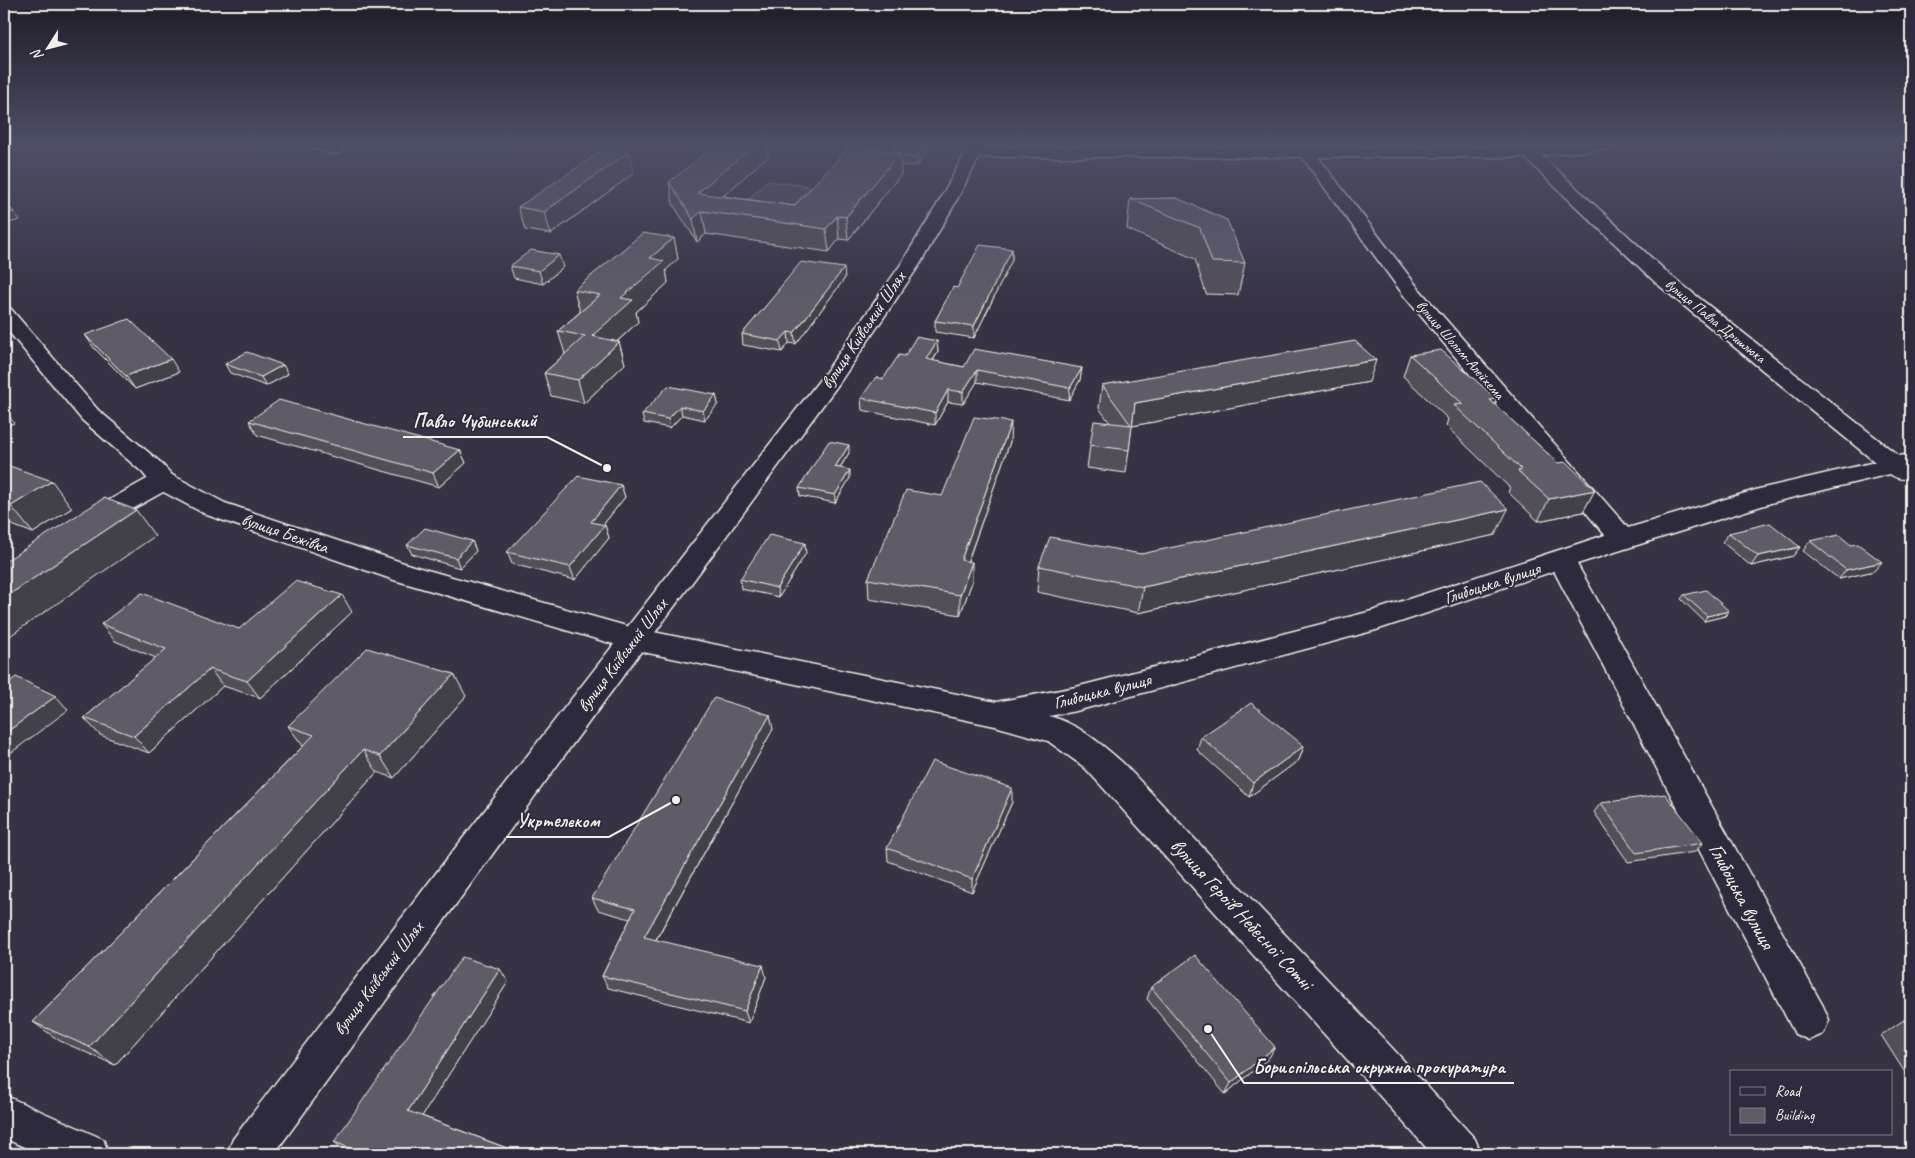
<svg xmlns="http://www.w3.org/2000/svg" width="1915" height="1158" font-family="Caveat,sans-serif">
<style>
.green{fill:#504b59;stroke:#a29ea0}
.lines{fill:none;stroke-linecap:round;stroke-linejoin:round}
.minor-casing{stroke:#f4f1e8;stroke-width:3}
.major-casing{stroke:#f4f1e8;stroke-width:3}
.highway-casing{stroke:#f4f1e8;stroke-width:3}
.minor{fill:#2f2a3d;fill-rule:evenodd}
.major{fill:#2f2a3d;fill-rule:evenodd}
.highway{fill:#2f2a3d;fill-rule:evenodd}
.wall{fill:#524f59;stroke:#f4f1e8}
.shaded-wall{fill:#424048;stroke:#f4f1e8}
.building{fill:#5f5c67;stroke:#f4f1e8}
.labels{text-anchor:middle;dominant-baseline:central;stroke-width:4;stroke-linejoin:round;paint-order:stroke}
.far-street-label{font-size:15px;fill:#f4f1e8;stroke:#2f2a3d}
.street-label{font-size:18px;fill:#f4f1e8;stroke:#2f2a3d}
.near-street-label{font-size:21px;fill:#f4f1e8;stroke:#2f2a3d}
.leader{fill:none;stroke:#f4f1e8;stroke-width:2}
.callout-dot{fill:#f4f1e8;stroke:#2f2a3d;stroke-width:2}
.callout-label{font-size:19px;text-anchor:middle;font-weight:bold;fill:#f4f1e8;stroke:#2f2a3d;stroke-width:4;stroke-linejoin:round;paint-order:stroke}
</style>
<rect width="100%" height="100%" fill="#373244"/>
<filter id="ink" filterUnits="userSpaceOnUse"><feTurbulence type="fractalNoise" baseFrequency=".02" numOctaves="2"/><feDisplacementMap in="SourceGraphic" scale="10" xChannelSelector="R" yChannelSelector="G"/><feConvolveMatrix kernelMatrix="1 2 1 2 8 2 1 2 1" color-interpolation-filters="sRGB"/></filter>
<g filter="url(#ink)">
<path class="green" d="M 1093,144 L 1159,144 L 1159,149 L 1091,148 Z
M 767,181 L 807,186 L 810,188 L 788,212 L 740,207 Z"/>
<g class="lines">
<defs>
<path id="minor" d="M 307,144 L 332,144 L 340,146 L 342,149 L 340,152 L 334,154 L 309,147 Z
M 1565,144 L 1616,144 L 1614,147 L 1608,149 L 1541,155 L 1670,275 L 1899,456 L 1911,454 L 1911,478 C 1903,480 1897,479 1890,474 L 1774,502 L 1577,564 L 1823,1006 L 1829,1020 L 1823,1034 L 1809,1040 L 1795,1034 L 1554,571 L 1376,630 L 1076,711 L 1049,716 C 1077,723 1100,743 1122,762 L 1393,1049 L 1475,1139 L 1481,1154 L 1432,1154 L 1098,782 L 1084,767 L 1048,741 L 995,726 L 634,650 L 624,647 L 619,639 L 624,631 L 634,628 L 996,702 L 1076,687 L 1372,611 L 1605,535 L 1405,297 L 1302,157 L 974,157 L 968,155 L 966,152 L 968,149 L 974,147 L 1528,147 ZM 1318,157 L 1524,157 L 1656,283 L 1875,462 L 1759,489 L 1628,528 L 1419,289 Z
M 163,473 L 172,475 L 175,481 L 172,487 L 97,529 L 88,532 L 79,529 L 75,523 L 79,517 L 154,475 Z
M 4,1095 L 103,1139 L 109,1154 L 40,1154 L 4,1138 Z"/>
<path id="major" d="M 4,307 L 11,309 L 98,410 L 160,462 L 172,475 L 225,503 L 413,566 L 644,631 L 649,639 L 644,647 L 634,650 L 394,580 L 207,515 L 154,487 L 142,472 L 82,420 L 4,326 Z"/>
<path id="highway" d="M 970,144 L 986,144 L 954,205 L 920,264 L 840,382 L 572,745 L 274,1154 L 227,1154 L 233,1139 L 443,864 L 825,373 L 901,264 L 937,205 Z"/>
</defs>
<use href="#minor" class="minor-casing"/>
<use href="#major" class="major-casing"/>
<use href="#highway" class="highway-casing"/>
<use href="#minor" class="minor"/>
<use href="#major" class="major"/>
<use href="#highway" class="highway"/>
</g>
<path class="wall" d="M 930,144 L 917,166 L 900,165 L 901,174 L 848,240 L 839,239 L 829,252 L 706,234 L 697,242 L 673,204 L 669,182 L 768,156 L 723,196 L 794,206 L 892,152 Z
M 634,173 L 551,234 L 525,230 L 518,207 Z
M 1177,198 L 1245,263 L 1238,295 L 1206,294 L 1195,259 L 1127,229 L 1130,199 Z
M 674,238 L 678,259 L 666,270 L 668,283 L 636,312 L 638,322 L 618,341 L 619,342 L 625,364 L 584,403 L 551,396 L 544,373 L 565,354 L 558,331 L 580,312 L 574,290 Z
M 1012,249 L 1012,260 L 974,338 L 935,332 L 935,321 L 957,288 Z
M 510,266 L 563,267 L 543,284 L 514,278 Z
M 845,278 L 796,344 L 789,343 L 782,352 L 743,345 L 742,334 L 778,292 L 778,290 Z
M 85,335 L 179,372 L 135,389 L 94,348 Z
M 937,341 L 938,352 L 933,361 L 964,367 L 1082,368 L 1080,380 L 1069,400 L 977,382 L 963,404 L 948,402 L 935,425 L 862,410 L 861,398 L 883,379 L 905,356 Z
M 1410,355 L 1497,399 L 1495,405 L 1558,463 L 1595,490 L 1583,512 L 1538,521 L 1508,492 L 1510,488 L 1446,426 L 1448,419 L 1403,376 Z
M 225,364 L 283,365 L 288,374 L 266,386 L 230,373 Z
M 1369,382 L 1132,426 L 1126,473 L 1087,468 L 1090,445 L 1110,423 L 1099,408 L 1102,385 Z
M 716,395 L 718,404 L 705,420 L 682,415 L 670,428 L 644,423 L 642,414 Z
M 249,421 L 460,450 L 466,463 L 439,487 L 257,435 Z
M 1010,442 L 968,561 L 972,582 L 960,615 L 869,599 L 868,579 L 942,496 Z
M 849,453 L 840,468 L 850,478 L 835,503 L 800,496 L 799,488 Z
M 4,464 L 72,508 L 33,533 L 4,522 Z
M 621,485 L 625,497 L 603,525 L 605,525 L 609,538 L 575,580 L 512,564 L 507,552 Z
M 1729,533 L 1800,547 L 1793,556 L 1751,566 L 1722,542 Z
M 1495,535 L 1138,613 L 1037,592 L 1039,566 L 1141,554 Z
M 472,541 L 476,551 L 460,568 L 412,554 L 407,545 Z
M 1810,541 L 1874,571 L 1839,579 L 1803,551 Z
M 806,553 L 779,597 L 741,589 L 740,579 Z
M 1684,595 L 1729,611 L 1725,616 L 1704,621 L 1681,599 Z
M 352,612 L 260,698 L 223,686 L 149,753 L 100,735 L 84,718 L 156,658 L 115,641 L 101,624 L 239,629 Z
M 466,696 L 394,778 L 377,772 L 115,1065 L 60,1041 L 33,1022 L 303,746 L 288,726 Z
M 773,729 L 656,940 L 766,977 L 749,1023 L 608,988 L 602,976 L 630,919 L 598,910 L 592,898 Z
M 1201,737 L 1304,746 L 1299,760 L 1249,797 L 1197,750 Z
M 1012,802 L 972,892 L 888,861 L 887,848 Z
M 1601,803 L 1703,843 L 1695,852 L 1628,862 L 1594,812 Z
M 508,982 L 422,1116 L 520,1153 L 520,1154 L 352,1154 L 347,1152 L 334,1142 Z
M 1151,987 L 1269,1058 L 1225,1094 L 1147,999 Z
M 1911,1019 L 1911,1082 L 1881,1035 L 1904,1020 Z"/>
<path class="shaded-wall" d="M 756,144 L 767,144 L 768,156 L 705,212 L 702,211 L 706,234 L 697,242 L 693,219 L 697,193 Z
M 925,144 L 930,144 L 917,166 L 917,158 Z
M 629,152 L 634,173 L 551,234 L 544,212 Z
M 900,153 L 901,174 L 848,240 L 846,217 Z
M 14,212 L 20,220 L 4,224 L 4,214 Z
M 837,216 L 839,239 L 829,252 L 826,229 Z
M 674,238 L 678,259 L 666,270 L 668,283 L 636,312 L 638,322 L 598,359 L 592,336 L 650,258 Z
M 1012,249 L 1012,260 L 974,338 L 974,326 Z
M 559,255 L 563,267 L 543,284 L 539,271 Z
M 844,268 L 845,278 L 796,344 L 794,333 Z
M 788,332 L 789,343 L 782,352 L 780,341 Z
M 937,341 L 938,352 L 926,371 L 926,359 Z
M 619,342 L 625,364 L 584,403 L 578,380 Z
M 171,359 L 179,372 L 135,389 L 126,376 Z
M 1376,360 L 1369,382 L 1132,426 L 1135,403 Z
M 283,365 L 288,374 L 266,386 L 261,377 Z
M 1082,368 L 1080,380 L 1069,400 L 1070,388 Z
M 977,370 L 977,382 L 963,404 L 963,392 Z
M 948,390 L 948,402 L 935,425 L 935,413 Z
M 716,395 L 718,404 L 705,420 L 703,411 Z
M 1497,399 L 1488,420 L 1490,400 Z
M 680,406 L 682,415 L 670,428 L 668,419 Z
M 4,409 L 14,423 L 4,427 Z
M 1011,422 L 1010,442 L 961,580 L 961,560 Z
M 849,445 L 849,453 L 835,475 L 835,467 Z
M 460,450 L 466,463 L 439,487 L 433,473 Z
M 850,470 L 850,478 L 835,503 L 835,495 Z
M 52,481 L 72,508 L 33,533 L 11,506 Z
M 621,485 L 625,497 L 595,535 L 591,522 Z
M 1595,490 L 1583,512 L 1538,521 L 1549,499 Z
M 1508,509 L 1495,535 L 1138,613 L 1143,587 Z
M 136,510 L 155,536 L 4,640 L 4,598 Z
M 605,525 L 609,538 L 575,580 L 570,567 Z
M 472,541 L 476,551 L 460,568 L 456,558 Z
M 805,543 L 806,553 L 779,597 L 777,588 Z
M 1800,547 L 1793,556 L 1751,566 L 1758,556 Z
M 972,562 L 972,582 L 960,615 L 960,595 Z
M 1882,562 L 1874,571 L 1839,579 L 1846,570 Z
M 342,595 L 352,612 L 260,698 L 247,681 Z
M 1729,611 L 1725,616 L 1704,621 L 1707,616 Z
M 210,669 L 223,686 L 149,753 L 134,736 Z
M 454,674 L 466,696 L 394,778 L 380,756 Z
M 56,696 L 68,710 L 4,758 L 4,734 Z
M 770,715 L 773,729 L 650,950 L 644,937 Z
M 1304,746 L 1299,760 L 1249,797 L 1253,783 Z
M 363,750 L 377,772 L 115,1065 L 89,1047 Z
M 1012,788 L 1012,802 L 972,892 L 972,879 Z
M 763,965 L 766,977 L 749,1023 L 745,1011 Z
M 500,969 L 508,982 L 419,1121 L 408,1111 Z
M 1275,1047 L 1269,1058 L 1225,1094 L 1231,1083 Z"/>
<path class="building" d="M 612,144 L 623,144 L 629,152 L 544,212 L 518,207 Z
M 725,144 L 756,144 L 697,193 L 794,206 L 850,146 L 900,153 L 846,217 L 837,216 L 826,229 L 702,211 L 693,219 L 669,182 L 714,146 Z
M 897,144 L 925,144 L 917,158 L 900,157 L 900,153 L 892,152 Z
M 1177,198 L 1227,220 L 1245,263 L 1212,262 L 1200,228 L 1130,199 Z
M 4,202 L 14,212 L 4,214 Z
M 643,233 L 674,238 L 650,258 L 664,261 L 621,298 L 633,300 L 592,336 L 619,342 L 578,380 L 544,373 L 585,336 L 558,331 L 600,295 L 574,290 Z
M 980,245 L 1012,249 L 974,326 L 935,321 L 953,287 L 957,288 Z
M 531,250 L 559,255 L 539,271 L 510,266 Z
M 801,262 L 844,268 L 794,333 L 788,332 L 780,341 L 742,334 L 779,290 L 778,290 Z
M 129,319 L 171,359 L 126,376 L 85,335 Z
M 916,337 L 937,341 L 926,359 L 964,367 L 974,349 L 1082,368 L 1070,388 L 977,370 L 963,392 L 948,390 L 935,413 L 861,398 L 876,377 L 883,379 L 899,355 L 905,356 Z
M 1355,341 L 1376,360 L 1135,403 L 1129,450 L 1090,445 L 1094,421 L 1131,425 L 1102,385 Z
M 1441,350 L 1497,399 L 1490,400 L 1558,463 L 1566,462 L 1595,490 L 1549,499 L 1518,471 L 1522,470 L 1454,405 L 1463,404 L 1410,355 Z
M 247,352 L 283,365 L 261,377 L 225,364 Z
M 668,386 L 716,395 L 703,411 L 680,406 L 668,419 L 642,414 Z
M 279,400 L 460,450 L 433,473 L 249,421 Z
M 974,417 L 1011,422 L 961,560 L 972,562 L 960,595 L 868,579 L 906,490 L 942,496 Z
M 829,441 L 849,445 L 835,467 L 850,470 L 835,495 L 799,488 Z
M 4,464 L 52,481 L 11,506 L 4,503 Z
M 578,476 L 621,485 L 591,522 L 605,525 L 570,567 L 507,552 Z
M 1480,482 L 1508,509 L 1143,587 L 1039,566 L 1050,537 L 1141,554 Z
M 104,498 L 136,510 L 4,598 L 4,562 Z
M 1770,523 L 1800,547 L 1758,556 L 1729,533 Z
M 425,528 L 472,541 L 456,558 L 407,545 Z
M 769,535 L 805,543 L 777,588 L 740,579 Z
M 1839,535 L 1851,545 L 1858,544 L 1882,562 L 1846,570 L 1810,541 Z
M 295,581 L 342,595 L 247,681 L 210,669 L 134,736 L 84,718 L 166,649 L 101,624 L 142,593 L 239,629 Z
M 1706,590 L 1729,611 L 1707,616 L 1684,595 Z
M 367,648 L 454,674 L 380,756 L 363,750 L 89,1047 L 33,1022 L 314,735 L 288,726 Z
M 16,677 L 56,696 L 4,734 L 4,686 Z
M 714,698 L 770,715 L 644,937 L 763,965 L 745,1011 L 602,976 L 635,909 L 592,898 Z
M 1251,703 L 1304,746 L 1253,783 L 1201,737 Z
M 932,761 L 1012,788 L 972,879 L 887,848 Z
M 1665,794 L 1703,843 L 1636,853 L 1601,803 Z
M 1195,955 L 1275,1047 L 1231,1083 L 1151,987 Z
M 462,957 L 500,969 L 408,1111 L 520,1153 L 519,1154 L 366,1154 L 334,1142 Z
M 1911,1019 L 1911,1031 L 1904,1020 Z
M 4,1150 L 13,1154 L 4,1154 Z"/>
</g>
<linearGradient id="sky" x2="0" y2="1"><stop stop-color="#1e1c25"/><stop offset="0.47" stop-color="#4d4f67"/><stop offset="1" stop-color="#4d4f67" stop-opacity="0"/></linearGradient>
<rect width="1915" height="306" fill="url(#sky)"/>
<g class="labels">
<g class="far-street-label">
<text transform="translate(1715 321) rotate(39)">вулиця Павла Дришлюка</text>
<text transform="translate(1460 350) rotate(49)">вулиця Шолом-Алейхема</text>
</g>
<g class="street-label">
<text transform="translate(863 330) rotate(-56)">вулиця Київський Шлях</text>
<text transform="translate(285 533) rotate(19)">вулиця Бежівка</text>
<text transform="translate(1492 583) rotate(-18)">Глибоцька вулиця</text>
<text transform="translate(622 655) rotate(-53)">вулиця Київський Шлях</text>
<text transform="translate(1102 691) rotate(-14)">Глибоцька вулиця</text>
<text transform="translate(378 978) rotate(-53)">вулиця Київський Шлях</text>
</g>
<g class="near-street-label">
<text transform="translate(1742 896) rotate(62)">Глибоцька вулиця</text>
<text transform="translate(1242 914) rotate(47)">вулиця Героїв Небесної Сотні</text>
</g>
</g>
<path class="leader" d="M607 468L547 437H403M676 800L609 837H506M1208 1029L1244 1083H1514"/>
<g class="callout-dot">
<circle cx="607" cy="468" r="5"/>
<circle cx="676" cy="800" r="5"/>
<circle cx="1208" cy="1029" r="5"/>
</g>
<g class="callout-label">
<text x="475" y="427">Павло Чубинський</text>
<text x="558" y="827">Укртелеком</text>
<text x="1379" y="1073">Бориспільська окружна прокуратура</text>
</g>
<rect width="1915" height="1158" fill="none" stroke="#2f2a3d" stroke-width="20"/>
<rect x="10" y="10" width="1895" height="1138" fill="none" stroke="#f4f1e8" stroke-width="2" filter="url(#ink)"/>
<rect x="1730" y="1070" width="162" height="65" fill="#2f2a3d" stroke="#7e7a81"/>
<rect x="1740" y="1087" width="25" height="8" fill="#2f2a3d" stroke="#7e7a81"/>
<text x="1775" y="1096" font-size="15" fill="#f4f1e8">Road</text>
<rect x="1740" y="1108" width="25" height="15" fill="#5f5c67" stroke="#7e7a81"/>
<text x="1775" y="1120" font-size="15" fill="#f4f1e8">Building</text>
<g transform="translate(48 48) rotate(234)" stroke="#2f2a3d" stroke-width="4" paint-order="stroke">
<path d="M0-4L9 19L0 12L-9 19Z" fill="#f4f1e8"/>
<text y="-8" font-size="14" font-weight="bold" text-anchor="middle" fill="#f4f1e8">N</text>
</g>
</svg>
